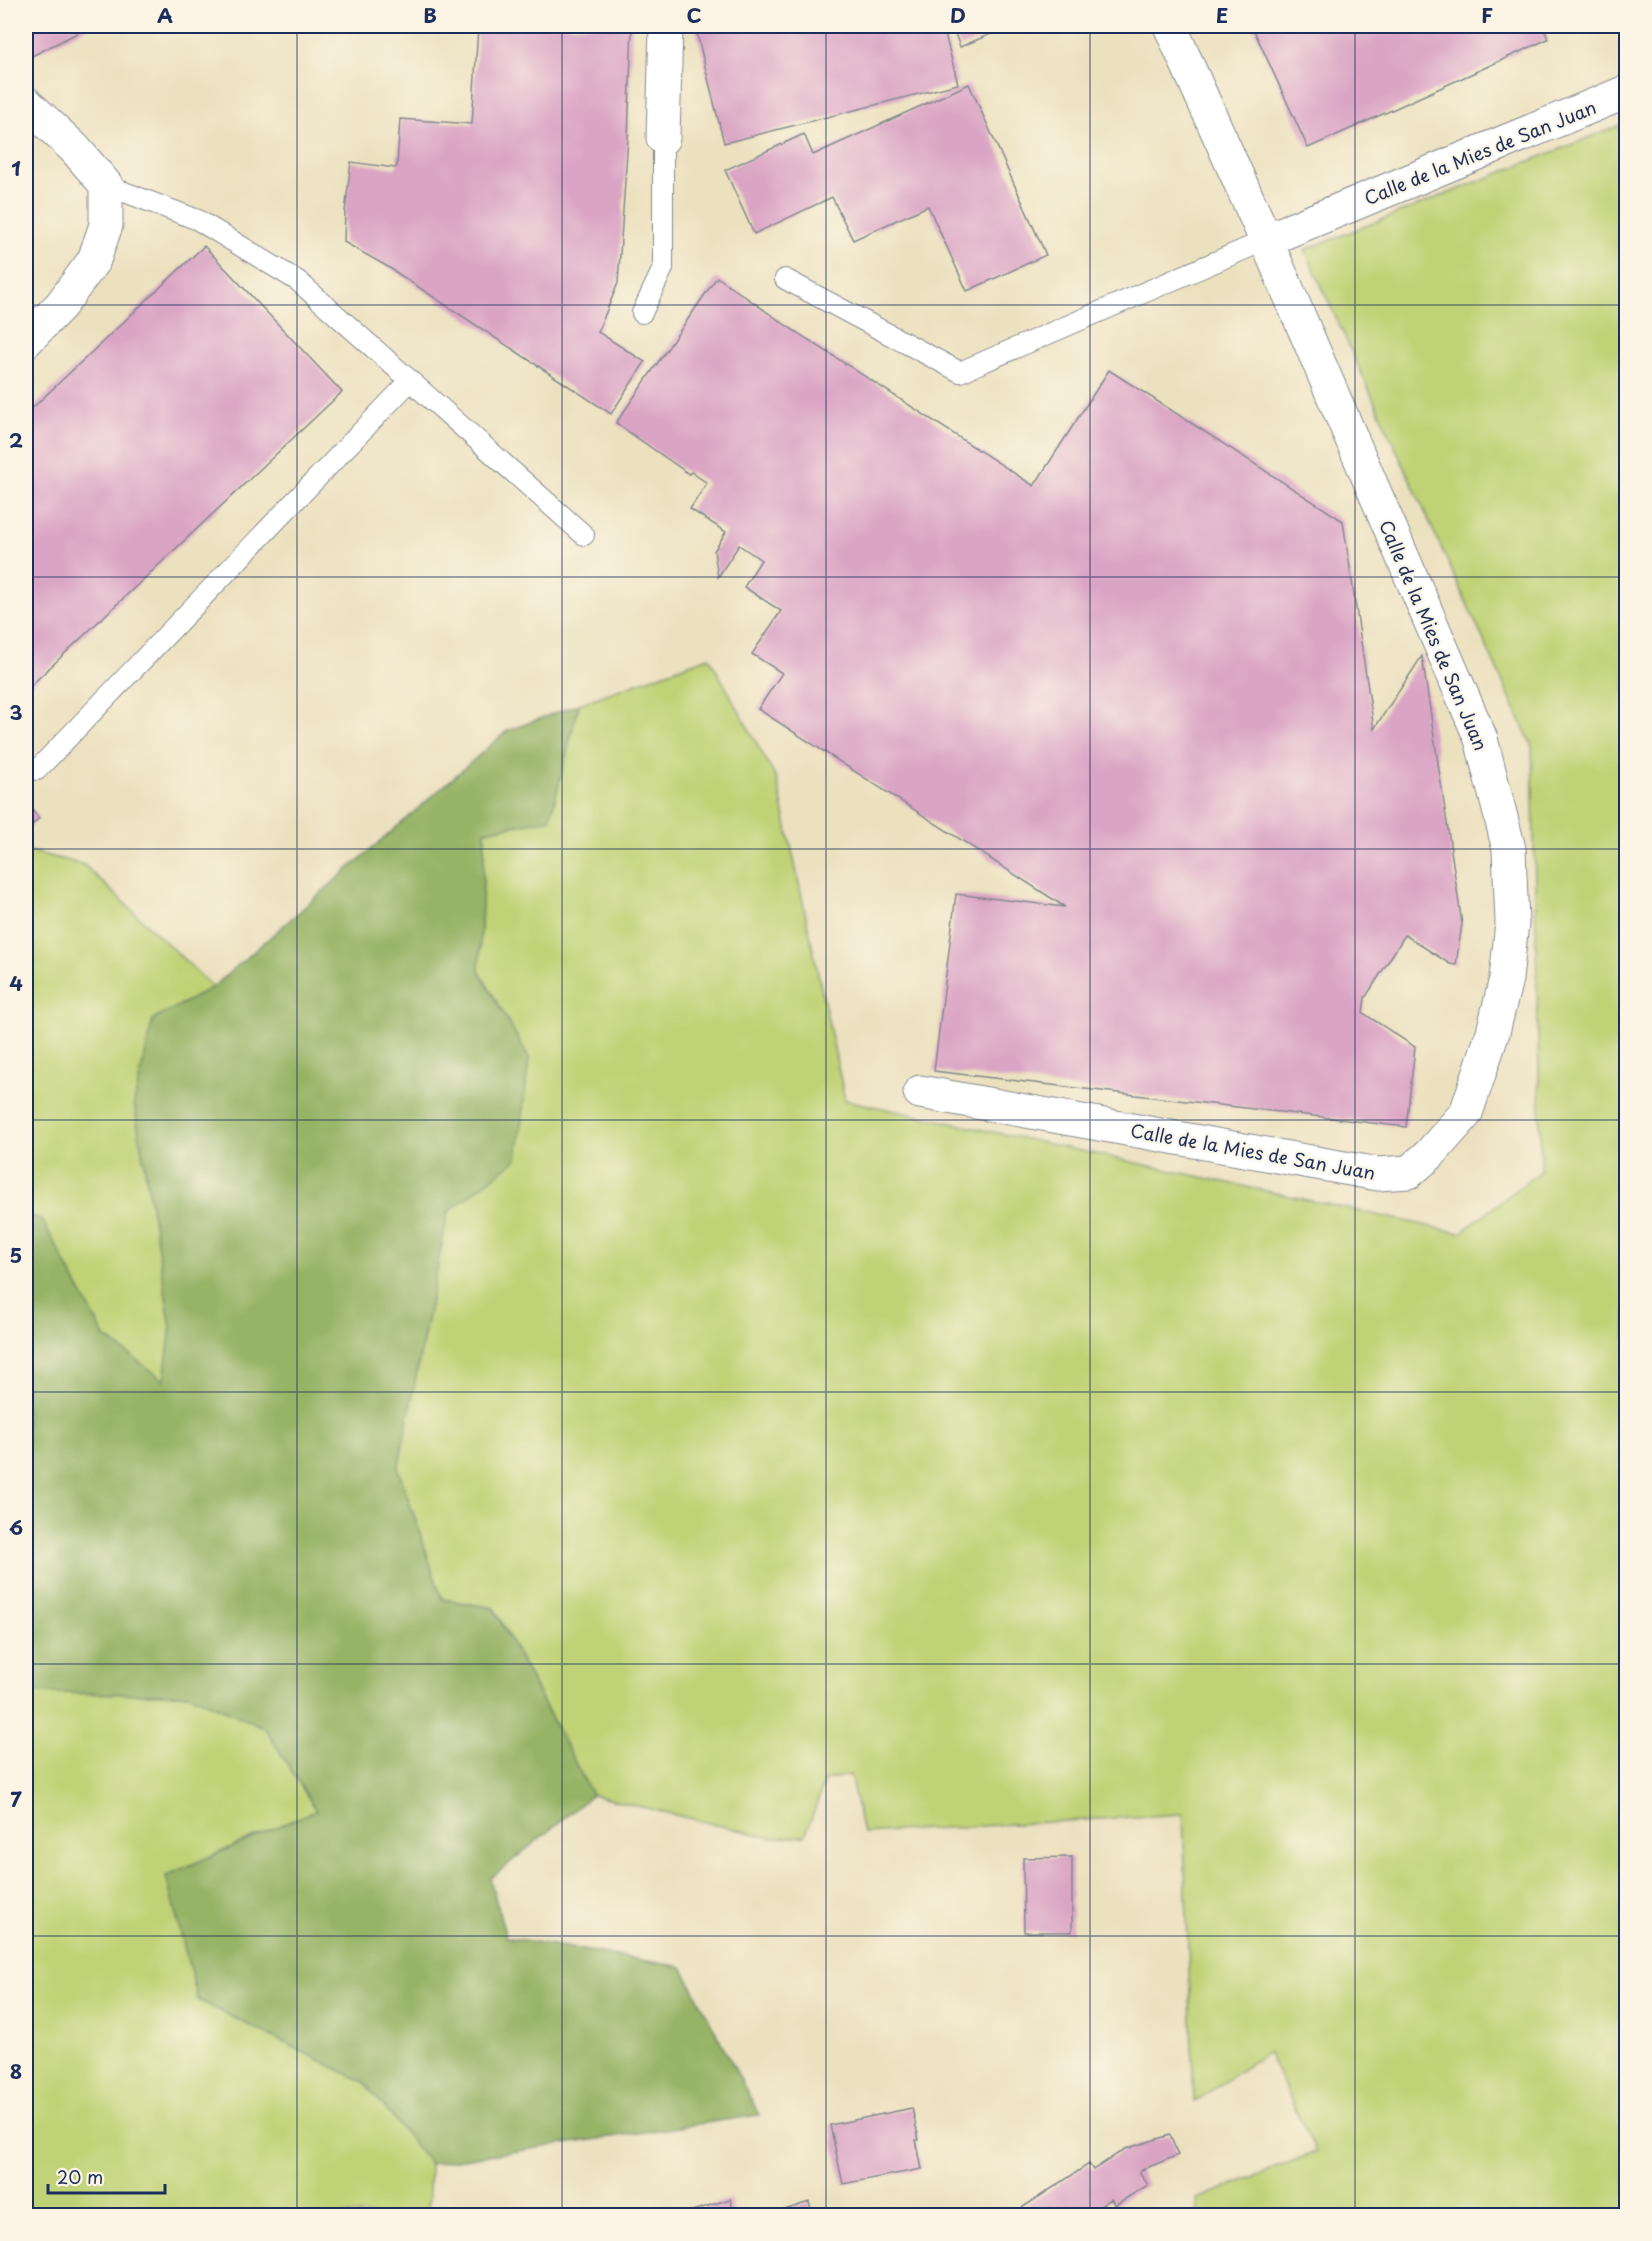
<svg xmlns="http://www.w3.org/2000/svg" width="1652" height="2241" font-family="'Playpen Sans',sans-serif">
<style>
.green{fill:#bfd275;stroke:#6d806a;stroke-width:1.5}
.forest{fill:#97b466;stroke:#597262;stroke-width:1.5}
.building{fill:#daa4c5}
.lines{fill:none;stroke-linecap:round;stroke-linejoin:round}
.service-casing{stroke:#84888e;stroke-width:22}
.minor-casing{stroke:#84888e;stroke-width:35}
.service{stroke:#fff;stroke-width:20}
.minor{stroke:#fff;stroke-width:33}
.grid{fill:none;stroke:#1b2f5e;stroke-width:1.5;stroke-opacity:0.55}
.labels{text-anchor:middle;dominant-baseline:central;stroke-width:4.5;stroke-linejoin:round;paint-order:stroke}
.street-label{font-size:18px;fill:#1b2f5e;stroke:#fcf5e5}
.neatline{fill:none;stroke:#1b2f5e;stroke-width:2}
.grid-label{font-size:20px;text-anchor:middle;font-weight:bold;fill:#1b2f5e}
</style>
<rect width="100%" height="100%" fill="#fcf5e5"/>
<filter id="ink" filterUnits="userSpaceOnUse"><feTurbulence type="fractalNoise" baseFrequency=".0167" numOctaves="2"/><feDisplacementMap in="SourceGraphic" scale="12" xChannelSelector="R" yChannelSelector="G"/><feConvolveMatrix kernelMatrix="1 2 1 2 8 2 1 2 1" color-interpolation-filters="sRGB"/></filter>
<filter id="wash" filterUnits="userSpaceOnUse"><feTurbulence type="fractalNoise" baseFrequency=".008" numOctaves="4" result="noise"/><feDisplacementMap in="SourceGraphic" scale="24" xChannelSelector="R" yChannelSelector="G"/><feGaussianBlur stdDeviation="1.35" result="paint"/><feColorMatrix in="noise" values="0 0 0 0 0 0 0 0 0 0 0 0 0 0 0 0 0 1.4 0 .05"/><feComposite in="paint" operator="in"/></filter>
<g filter="url(#wash)">
<rect width="100%" height="100%" fill="#ece1bf"/>
<path class="green" d="M 1626,123 L 1626,2215 L 1198,2215 L 1197,2199 L 1316,2152 L 1268,2052 L 1194,2102 L 1183,1814 L 863,1833 L 850,1775 L 825,1780 L 805,1836 L 772,1838 L 592,1795 L 494,1608 L 442,1599 L 398,1469 L 448,1212 L 517,1159 L 529,1058 L 479,971 L 485,831 L 550,819 L 579,704 L 709,657 L 777,780 L 845,1100 L 1460,1233 L 1541,1171 L 1532,746 L 1305,250 Z
M 26,850 L 84,865 L 213,987 L 153,1020 L 134,1103 L 171,1327 L 164,1380 L 105,1337 L 42,1220 L 26,1214 Z
M 26,1693 L 189,1694 L 265,1728 L 316,1810 L 166,1876 L 198,2000 L 364,2082 L 430,2164 L 428,2215 L 26,2216 Z"/>
<path class="forest" d="M 579,704 L 550,819 L 485,831 L 479,971 L 529,1058 L 517,1159 L 448,1212 L 398,1469 L 442,1599 L 493,1608 L 592,1795 L 490,1879 L 506,1937 L 682,1967 L 759,2115 L 430,2164 L 364,2082 L 198,2000 L 166,1876 L 316,1810 L 265,1728 L 189,1694 L 26,1693 L 26,1214 L 42,1220 L 105,1337 L 164,1380 L 171,1327 L 134,1103 L 153,1020 L 213,987 L 507,731 Z"/>
<g id="blocks">
<path class="building" d="M 26,26 L 91,26 L 26,59 Z
M 478,26 L 632,26 L 628,138 L 618,283 L 598,332 L 645,362 L 611,414 L 388,267 L 344,242 L 345,212 L 351,162 L 395,168 L 397,166 L 400,119 L 472,124 Z
M 695,26 L 943,26 L 958,84 L 724,143 Z
M 952,26 L 1010,26 L 960,47 Z
M 1252,26 L 1543,26 L 1548,39 L 1308,148 Z
M 969,84 L 1046,255 L 967,291 L 928,206 L 853,240 L 832,197 L 754,234 L 725,170 L 804,134 L 813,155 Z
M 204,246 L 342,392 L 26,690 L 26,414 Z
M 717,277 L 790,328 L 1034,486 L 1109,370 L 1343,521 L 1374,729 L 1422,656 L 1462,924 L 1456,965 L 1450,964 L 1405,935 L 1365,998 L 1363,1013 L 1415,1047 L 1406,1127 L 934,1071 L 956,894 L 1065,907 L 758,709 L 782,673 L 752,654 L 781,611 L 744,587 L 761,560 L 739,545 L 718,577 L 714,551 L 726,532 L 690,509 L 707,483 L 691,472 L 689,474 L 616,423 Z
M 26,803 L 39,818 L 26,831 Z
M 1072,1857 L 1072,1932 L 1024,1932 L 1023,1858 Z
M 912,2108 L 919,2140 L 916,2140 L 922,2169 L 843,2184 L 830,2125 Z
M 1170,2135 L 1178,2155 L 1139,2171 L 1148,2185 L 1115,2205 L 1111,2199 L 1097,2208 L 1102,2216 L 1020,2216 L 1017,2211 L 1089,2164 L 1093,2170 L 1125,2149 Z
M 730,2199 L 735,2216 L 679,2216 L 689,2212 Z
M 809,2202 L 813,2216 L 769,2216 L 769,2215 Z"/>
</g>
</g>
<g filter="url(#ink)">
<use href="#blocks" fill-opacity="0" stroke="#84888e" stroke-width="1.5"/>
<g class="lines">
<defs>
<path id="service" d="M 106,185 L 198,220 L 298,281 L 584,535
M 785,279 L 960,372 L 1266,240
M 642,313 L 663,268 L 663,138
M 37,770 L 410,381"/>
<path id="minor" d="M 26,103 L 75,149 L 106,185 L 106,225 L 94,260 L 61,305 L 26,341
M 663,138 L 666,26
M 1266,240 L 1626,92
M 920,1092 L 1378,1174 L 1409,1172 L 1429,1155 L 1466,1113 L 1493,1032 L 1506,979 L 1512,923 L 1509,849 L 1481,739 L 1266,240 L 1170,26"/>
</defs>
<use href="#service" class="service-casing"/>
<use href="#minor" class="minor-casing"/>
<use href="#service" class="service"/>
<use href="#minor" class="minor"/>
</g>
</g>
<path class="grid" d="M 297,26 L 297,2216M 562,26 L 562,2216M 826,26 L 826,2216M 1090,26 L 1090,2216M 1355,26 L 1355,2216M 26,305 L 1626,305M 26,577 L 1626,577M 26,849 L 1626,849M 26,1120 L 1626,1120M 26,1392 L 1626,1392M 26,1664 L 1626,1664M 26,1936 L 1626,1936"/>
<g class="labels">
<g class="street-label">
<text transform="translate(1480 152) rotate(-22)">Calle de la Mies de San Juan</text>
<text transform="translate(1434 635) rotate(67)">Calle de la Mies de San Juan</text>
<text transform="translate(1253 1151) rotate(10)">Calle de la Mies de San Juan</text>
</g>
</g>
<rect width="1652" height="2241" fill="none" stroke="#fcf5e5" stroke-width="66"/>
<path d="M48 2184v9h117v-9" fill="none" stroke="#1b2f5e" stroke-width="3"/>
<text x="57" y="2184" font-size="18" fill="#1b2f5e" stroke="#fcf5e5" stroke-width="4.5" paint-order="stroke">20 m</text>
<rect x="33" y="33" width="1586" height="2175" class="neatline"/>
<g class="grid-label">
<text x="165" y="23">A</text>
<text x="430" y="23">B</text>
<text x="694" y="23">C</text>
<text x="958" y="23">D</text>
<text x="1222" y="23">E</text>
<text x="1487" y="23">F</text>
<text x="16" y="176">1</text>
<text x="16" y="448">2</text>
<text x="16" y="720">3</text>
<text x="16" y="991">4</text>
<text x="16" y="1263">5</text>
<text x="16" y="1535">6</text>
<text x="16" y="1807">7</text>
<text x="16" y="2079">8</text>
</g>
</svg>
